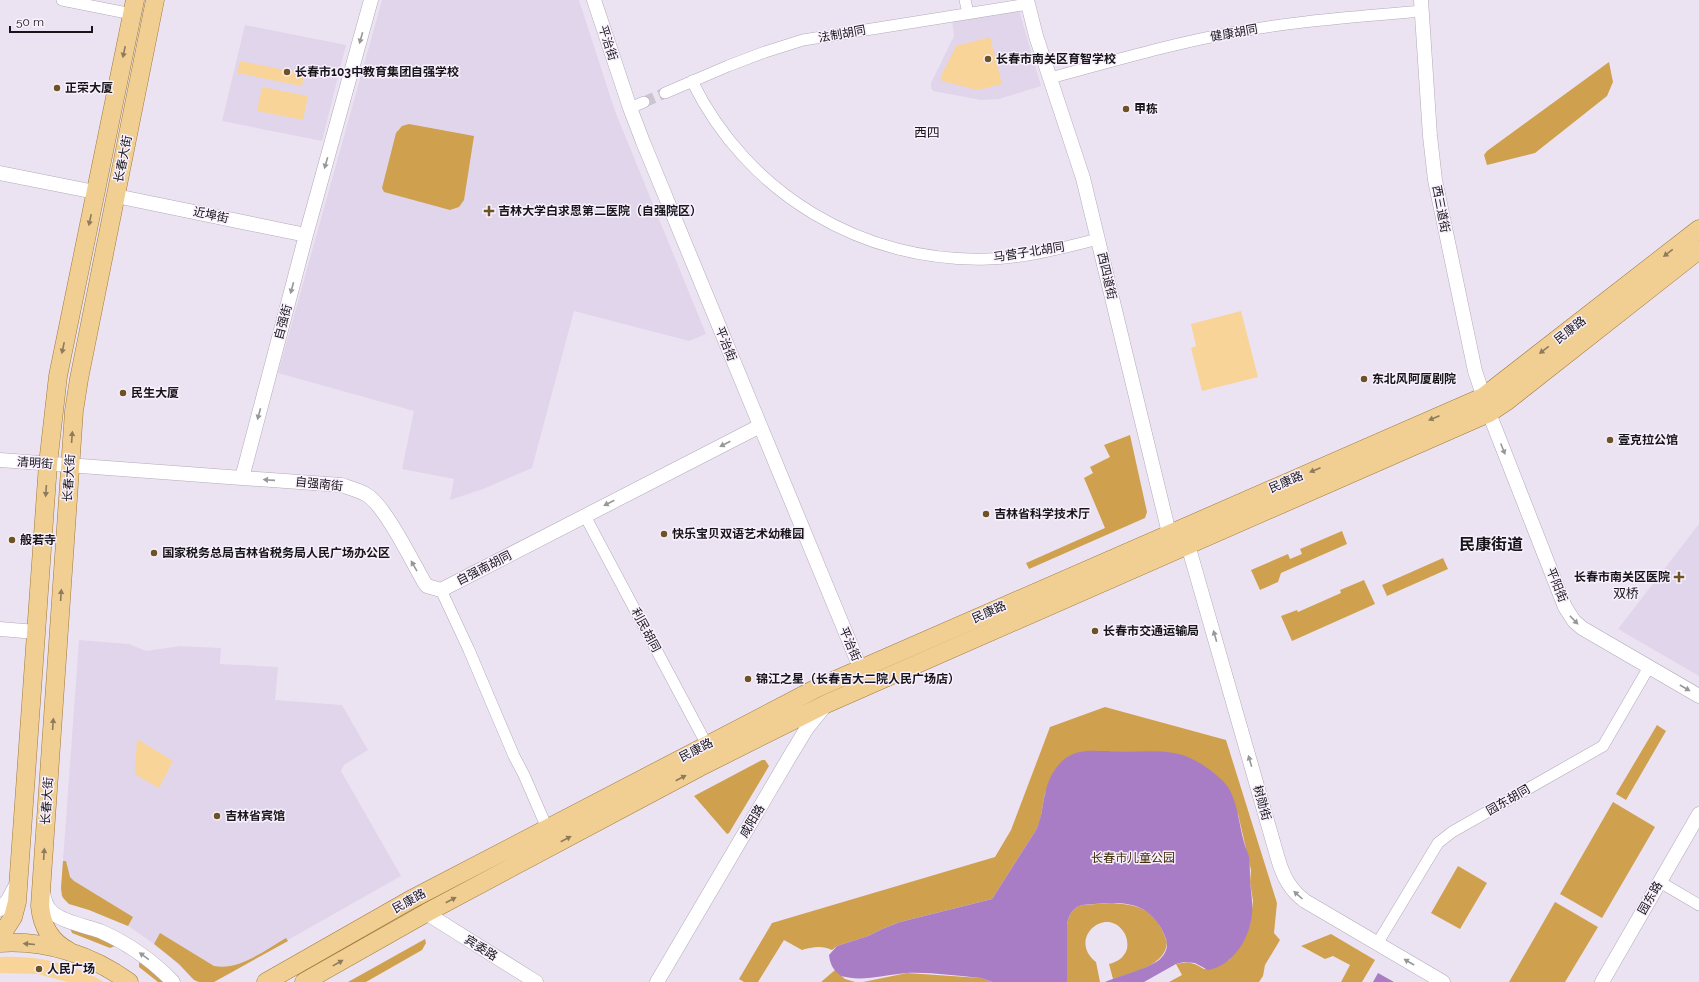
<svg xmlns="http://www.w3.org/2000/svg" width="1699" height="982" font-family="Raleway,'Noto Sans SC',sans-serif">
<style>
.built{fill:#e1d5eb}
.green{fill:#f9d498}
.forest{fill:#cfa04e}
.water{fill:#a87dc5}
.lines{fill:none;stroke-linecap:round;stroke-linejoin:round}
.minor-tunnel{stroke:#ccc4d2;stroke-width:11;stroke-dasharray:11 5.5;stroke-linecap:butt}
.minor-casing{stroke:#b2aab8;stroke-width:12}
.tertiary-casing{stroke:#b2aab8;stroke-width:15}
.primary-casing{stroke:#9f7939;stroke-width:19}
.minor{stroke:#fff;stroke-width:11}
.tertiary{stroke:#fff;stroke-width:14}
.primary{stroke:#f1cf92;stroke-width:18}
.oneway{fill:#979698}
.oneway2{fill:#8f7b5c}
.poi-dot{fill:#6c5224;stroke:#f8f1fd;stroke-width:1.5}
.labels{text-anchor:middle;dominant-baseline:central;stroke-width:3;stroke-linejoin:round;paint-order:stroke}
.street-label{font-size:12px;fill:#18151a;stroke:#f8f1fd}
.poi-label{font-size:12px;font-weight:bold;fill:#18151a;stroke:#f8f1fd;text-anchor:start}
.park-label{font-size:12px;fill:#402c08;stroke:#f8f1fd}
.neighbourhood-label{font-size:13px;fill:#18151a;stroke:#f8f1fd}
.district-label{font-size:16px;font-weight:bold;fill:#18151a;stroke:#f8f1fd}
</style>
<rect width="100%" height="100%" fill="#ece3f2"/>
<path class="built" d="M 382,0 L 579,0 L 615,111 L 706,334 L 689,341 L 574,311 L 532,468 L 483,489 L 450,500 L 454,479 L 402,469 L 414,411 L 278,373 Z
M 1019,10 L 1041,86 L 999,99 L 981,100 L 933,91 L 931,87 L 931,83 L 954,36 L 952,21 Z
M 245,25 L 346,45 L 322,141 L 222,121 Z
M 1699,524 L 1699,676 L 1618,629 Z
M 79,640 L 129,644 L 146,651 L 180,646 L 221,648 L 220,664 L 278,667 L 275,700 L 342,705 L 368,750 L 344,765 L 341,771 L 401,876 L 214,982 L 199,982 L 194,980 L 163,950 L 128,926 L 89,910 L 69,904 L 62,896 L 61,888 Z"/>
<path class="green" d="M 990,37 L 1002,84 L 978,90 L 941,81 L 941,76 L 956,46 Z
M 240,61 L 304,74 L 302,86 L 237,73 Z
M 262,87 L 308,96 L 303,120 L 257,111 Z
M 1241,311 L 1258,377 L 1202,391 L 1191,348 L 1196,346 L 1191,324 Z
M 137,739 L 173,761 L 159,788 L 136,775 L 135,772 Z
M 0,957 C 36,955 73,963 104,982 L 68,982 L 37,974 L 0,973 Z"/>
<path class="forest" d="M 1609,62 L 1613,82 L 1607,96 L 1535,153 L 1487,165 L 1484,155 L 1487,151 Z
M 409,124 L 474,136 L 464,200 L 459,207 L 450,210 L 384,192 L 382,188 L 396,133 L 402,126 Z
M 1130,435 L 1147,512 L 1145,518 L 1029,569 L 1026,563 L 1105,528 L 1084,478 L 1093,473 L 1090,467 L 1110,457 L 1104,445 Z
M 1342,531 L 1347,544 L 1281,573 L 1278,582 L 1260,590 L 1251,570 L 1288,554 L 1290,559 L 1302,554 L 1300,549 Z
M 1443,558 L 1448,569 L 1387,596 L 1382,585 Z
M 1364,580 L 1375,604 L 1292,641 L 1281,616 L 1297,610 L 1298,612 L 1341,593 L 1340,590 Z
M 1105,707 L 1226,740 L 1277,903 L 1274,933 L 1280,940 L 1265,965 L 1263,976 L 1259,982 L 1169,982 L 1182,975 L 1176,964 C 1188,961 1193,962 1204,969 L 1229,960 L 1241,945 L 1250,925 L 1253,901 L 1250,882 L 1251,870 L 1238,814 L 1120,753 L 1108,751 L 1054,771 L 1045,793 L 1040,821 L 1036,830 L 992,899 L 900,922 L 882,929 L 868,936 L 837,946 L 832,950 C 823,945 811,947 802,950 L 784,940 L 758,982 L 744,982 L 739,979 L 772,923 L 995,857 L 1011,830 L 1050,727 Z
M 1657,725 L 1666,731 L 1626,800 L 1616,794 Z
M 762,760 L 765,760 L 769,766 L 729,833 L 727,834 L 694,796 Z
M 1613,802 L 1655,827 L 1602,918 L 1560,894 Z
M 63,861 L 66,861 L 70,877 L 74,881 L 133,917 L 128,926 L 89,910 L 69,904 L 64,899 L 62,896 L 61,888 Z
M 1458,866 L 1487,883 L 1460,929 L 1431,913 Z
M 1555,902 L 1598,927 L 1565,982 L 1509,982 Z
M 1112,903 C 1143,905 1156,911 1167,942 C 1166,966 1132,972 1113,979 L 1109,964 C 1117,962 1124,958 1127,949 C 1128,943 1127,936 1123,931 C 1105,906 1067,939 1096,962 L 1100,982 L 1067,982 L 1067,924 C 1069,915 1072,908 1082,905 Z
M 74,925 L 115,946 L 110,948 L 72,933 L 70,928 Z
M 160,933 L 214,966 C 239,971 265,950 286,938 L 288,941 L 214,982 L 199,982 L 194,980 L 179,964 L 154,944 Z
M 1331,934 L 1375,960 L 1362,982 L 1341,982 L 1350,965 L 1333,956 L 1325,959 L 1301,946 Z
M 425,939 L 426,943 L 422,950 L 366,982 L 348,982 Z
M 141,960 L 169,982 L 158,982 L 139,967 L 139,964 Z
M 835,970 L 845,979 L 855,982 L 821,982 Z
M 907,973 L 981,978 L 992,982 L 863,982 Z"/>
<path class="water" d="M 1108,751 C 1135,754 1167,746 1192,759 C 1202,763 1222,778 1228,787 C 1238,803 1239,825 1244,842 C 1245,847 1248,852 1249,857 C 1250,865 1250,873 1250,881 C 1251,892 1253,903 1252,914 C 1250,938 1233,966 1208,970 L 1195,963 L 1184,962 L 1176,964 L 1144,982 L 1105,982 C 1119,976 1147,969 1159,960 C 1165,955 1169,947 1166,939 C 1150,897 1119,902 1082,905 C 1072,908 1069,915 1067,924 L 1067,982 L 992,982 L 981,978 C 957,976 931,972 906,973 C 884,975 862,982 841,976 C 833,970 830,964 829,955 L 837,946 L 868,936 L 882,929 L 900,922 L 992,899 L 1036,830 C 1042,818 1042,806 1045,794 C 1049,775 1060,756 1080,752 C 1089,750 1099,751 1108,751 Z
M 1378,973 L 1394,982 L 1373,982 Z"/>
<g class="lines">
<path class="minor-tunnel" d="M 644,102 L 665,93"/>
<defs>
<path id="minor" d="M 62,0 L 132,14
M 965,0 L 968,13
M 1050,78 C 1110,62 1170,44 1231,33 C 1293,21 1358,17 1421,11
M 692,81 C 747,194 863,263 988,259 C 1026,258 1062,248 1098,239
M 665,93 L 728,66 L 765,52 L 803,40 L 1028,4
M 630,108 L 644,102
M 585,516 L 707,745
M 441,590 L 469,650 L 514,756 L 524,775 L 547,828
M 1660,882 L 1699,905
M 1377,944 L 1438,843 L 1452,832 L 1603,746 L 1649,667"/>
<path id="tertiary" d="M 594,0 L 630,108 L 643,142 L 864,677
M 1027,0 L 1036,36 L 1083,178 L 1169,533 L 1188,545 L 1278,859 C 1283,876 1290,890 1305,901 L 1443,982
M 1421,0 L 1430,136 L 1435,180 L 1475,371 L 1489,413 L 1565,607 L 1574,621 L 1582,628 L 1699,696
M 0,173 L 95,192
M 116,196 L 306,235
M 0,460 L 242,478 L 306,235 L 371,0
M 242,478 L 341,485 C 350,488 359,490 367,495 C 385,506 412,561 424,582 L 427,586 L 441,590 L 760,426
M 0,629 L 36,632
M 43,892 C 44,899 46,907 52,912 C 62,922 86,926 100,931 C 127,943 153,961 173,982
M 0,909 L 8,900 L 17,883
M 426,913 L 536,982
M 657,982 L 790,756 L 807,728 L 825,706
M 1602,982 L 1699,814"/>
<path id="primary" d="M 0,937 L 13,917 L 17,902 L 48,464 L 58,376 L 135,0
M 0,943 C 46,940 92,955 129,982
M 69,951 C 51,942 42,927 40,906 L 74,411 L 79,379 L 155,0
M 266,982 L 410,900 L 817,688 L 1483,397 L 1699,229
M 304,982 L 426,913 L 700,767 L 826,704 L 1489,413 L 1507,401 L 1699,250"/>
</defs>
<use href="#minor" class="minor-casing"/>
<use href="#tertiary" class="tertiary-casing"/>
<use href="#primary" class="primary-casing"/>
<use href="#minor" class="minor"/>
<use href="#tertiary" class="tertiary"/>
<use href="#primary" class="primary"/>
</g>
<defs><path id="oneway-solid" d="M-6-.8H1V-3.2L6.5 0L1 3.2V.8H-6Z"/></defs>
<g class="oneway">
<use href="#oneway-solid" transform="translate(361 38) rotate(106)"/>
<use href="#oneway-solid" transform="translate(326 163) rotate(106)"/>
<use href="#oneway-solid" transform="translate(292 288) rotate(105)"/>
<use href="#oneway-solid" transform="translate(259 414) rotate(105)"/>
<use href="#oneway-solid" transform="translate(725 444) rotate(153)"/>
<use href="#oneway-solid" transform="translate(1503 449) rotate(68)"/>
<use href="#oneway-solid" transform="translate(269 480) rotate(-176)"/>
<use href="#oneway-solid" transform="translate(609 503) rotate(153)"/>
<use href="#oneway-solid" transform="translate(414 566) rotate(-120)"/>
<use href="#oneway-solid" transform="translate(1574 620) rotate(46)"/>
<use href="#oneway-solid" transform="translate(1215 636) rotate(-106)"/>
<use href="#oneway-solid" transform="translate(1685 688) rotate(30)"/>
<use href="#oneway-solid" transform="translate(1250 761) rotate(-106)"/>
<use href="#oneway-solid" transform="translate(1298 895) rotate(-138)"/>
<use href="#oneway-solid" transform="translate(144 956) rotate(-144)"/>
<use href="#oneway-solid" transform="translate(1409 962) rotate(-150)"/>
</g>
<g class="oneway2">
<use href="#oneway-solid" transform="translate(124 52) rotate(102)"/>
<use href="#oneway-solid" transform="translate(90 220) rotate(102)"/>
<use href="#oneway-solid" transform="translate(1668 253) rotate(142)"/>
<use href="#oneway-solid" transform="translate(63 348) rotate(102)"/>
<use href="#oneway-solid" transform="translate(1544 350) rotate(142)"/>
<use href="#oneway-solid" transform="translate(1434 418) rotate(157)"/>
<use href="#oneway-solid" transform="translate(72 437) rotate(-86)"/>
<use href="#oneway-solid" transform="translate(1315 470) rotate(157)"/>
<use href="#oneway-solid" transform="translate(46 491) rotate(94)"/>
<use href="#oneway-solid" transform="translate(61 595) rotate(-86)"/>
<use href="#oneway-solid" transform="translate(53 724) rotate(-86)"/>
<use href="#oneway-solid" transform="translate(681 778) rotate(-28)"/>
<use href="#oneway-solid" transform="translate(566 839) rotate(-28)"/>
<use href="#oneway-solid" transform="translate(44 854) rotate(-86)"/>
<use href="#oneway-solid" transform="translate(451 900) rotate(-28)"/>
<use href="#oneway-solid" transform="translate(29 944) rotate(-175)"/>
<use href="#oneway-solid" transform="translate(338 963) rotate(-29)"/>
</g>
<g class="poi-dot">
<circle cx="988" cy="59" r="4"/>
<circle cx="287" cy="72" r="4"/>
<circle cx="57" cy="88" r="4"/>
<circle cx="1126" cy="109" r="4"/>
<path d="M487 205h4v4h4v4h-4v4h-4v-4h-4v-4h4z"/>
<circle cx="1364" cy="379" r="4"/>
<circle cx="123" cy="393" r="4"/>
<circle cx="1610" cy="440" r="4"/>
<circle cx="986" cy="514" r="4"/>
<circle cx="664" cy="534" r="4"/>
<circle cx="12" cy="540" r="4"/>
<circle cx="154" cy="553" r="4"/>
<path d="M1677 571h4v4h4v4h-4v4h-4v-4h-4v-4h4z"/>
<circle cx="1095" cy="631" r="4"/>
<circle cx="748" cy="679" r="4"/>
<circle cx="217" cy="816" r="4"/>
<circle cx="39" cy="969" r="4"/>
</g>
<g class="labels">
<g class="street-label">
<text transform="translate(1234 33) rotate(-10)">健康胡同</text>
<text transform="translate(842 34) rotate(-10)">法制胡同</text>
<text transform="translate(608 43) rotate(72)">平治街</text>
<text transform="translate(123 159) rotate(-79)">长春大街</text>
<text transform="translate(1441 209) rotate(79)">西三道街</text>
<text transform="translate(211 215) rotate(12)">近埠街</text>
<text transform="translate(1029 252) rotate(-9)">马营子北胡同</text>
<text transform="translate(1107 276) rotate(77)">西四道街</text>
<text transform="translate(283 322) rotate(-75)">自强街</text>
<text transform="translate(1570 330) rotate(-38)">民康路</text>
<text transform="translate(726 344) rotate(68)">平治街</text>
<text transform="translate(35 463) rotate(4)">清明街</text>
<text transform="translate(69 478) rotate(-86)">长春大街</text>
<text transform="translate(1286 482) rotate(-23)">民康路</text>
<text transform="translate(319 484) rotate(6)">自强南街</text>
<text transform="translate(484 568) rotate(-27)">自强南胡同</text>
<text transform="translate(1557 585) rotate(68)">平阳街</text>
<text transform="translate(989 612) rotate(-24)">民康路</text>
<text transform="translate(646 630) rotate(62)">利民胡同</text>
<text transform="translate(850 644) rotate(67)">平治街</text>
<text transform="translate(696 750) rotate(-27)">民康路</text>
<text transform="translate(1508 800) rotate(-30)">园东胡同</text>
<text transform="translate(47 801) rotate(-86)">长春大街</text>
<text transform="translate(1262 803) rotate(74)">树勋街</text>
<text transform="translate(752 821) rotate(-59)">咸阳路</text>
<text transform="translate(1650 898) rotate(-60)">园东路</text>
<text transform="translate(409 901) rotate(-29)">民康路</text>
<text transform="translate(481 948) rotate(32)">宾委路</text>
</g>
<g class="poi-label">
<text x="996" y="59">长春市南关区育智学校</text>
<text x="295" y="72">长春市103中教育集团自强学校</text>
<text x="65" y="88">正荣大厦</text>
<text x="1134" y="109">甲栋</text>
<text x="498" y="211">吉林大学白求恩第二医院（自强院区）</text>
<text x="1372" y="379">东北风阿厦剧院</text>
<text x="131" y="393">民生大厦</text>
<text x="1618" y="440">壹克拉公馆</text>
<text x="994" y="514">吉林省科学技术厅</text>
<text x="672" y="534">快乐宝贝双语艺术幼稚园</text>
<text x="20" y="540">般若寺</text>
<text x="162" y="553">国家税务总局吉林省税务局人民广场办公区</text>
<text x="1670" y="577" text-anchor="end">长春市南关区医院</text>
<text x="1103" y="631">长春市交通运输局</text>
<text x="756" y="679">锦江之星（长春吉大二院人民广场店）</text>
<text x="225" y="816">吉林省宾馆</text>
<text x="47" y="969">人民广场</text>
</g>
<g class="park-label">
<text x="1133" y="858">长春市儿童公园</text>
</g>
<g class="neighbourhood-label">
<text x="927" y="132">西四</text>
<text x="1626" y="593">双桥</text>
</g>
<g class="district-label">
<text x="1491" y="544">民康街道</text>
</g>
</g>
<path d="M10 26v6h82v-6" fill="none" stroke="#18151a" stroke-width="2"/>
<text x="16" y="26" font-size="12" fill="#18151a" stroke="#f8f1fd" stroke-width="3" paint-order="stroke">50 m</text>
</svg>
